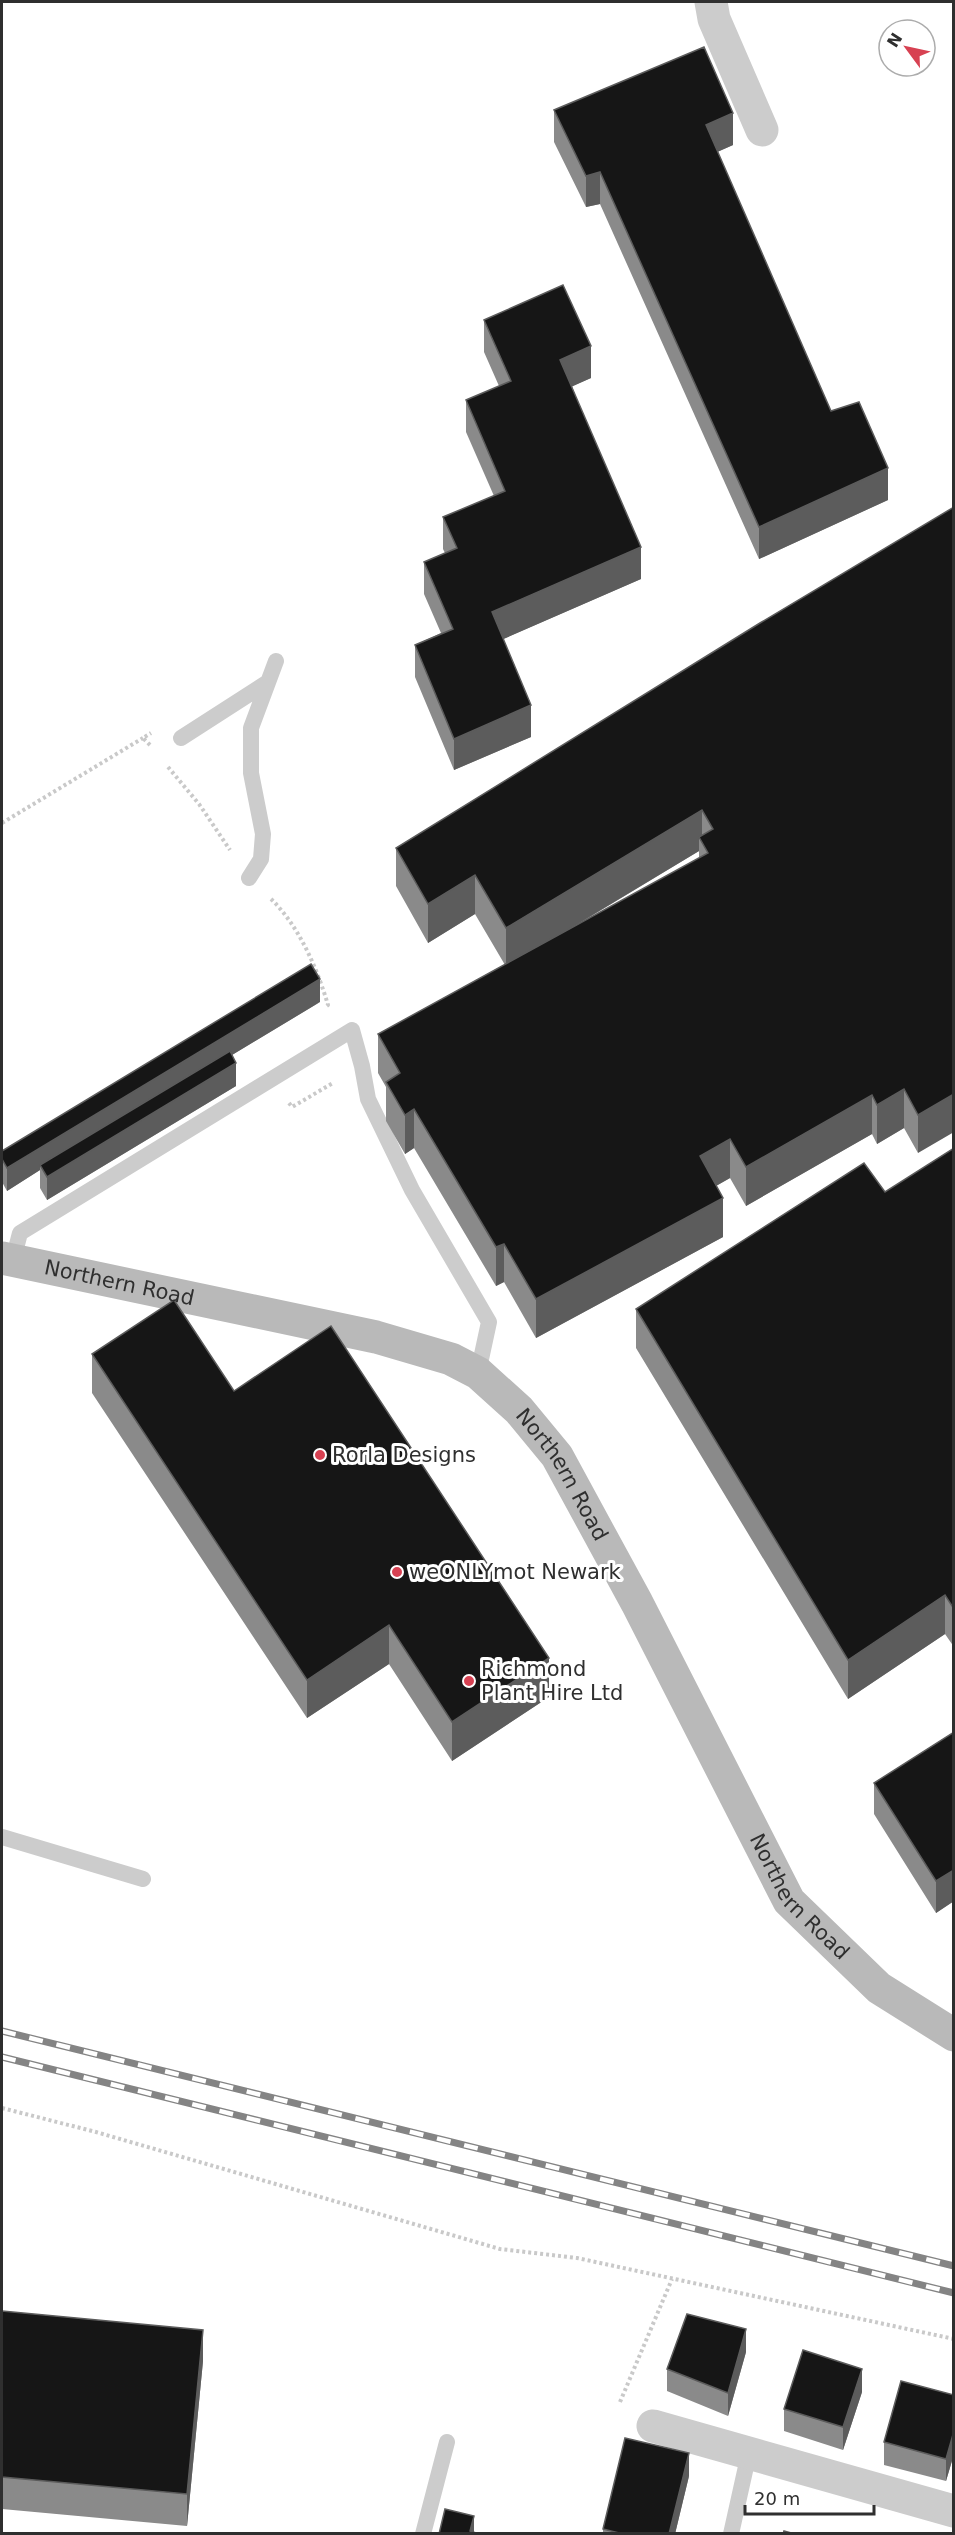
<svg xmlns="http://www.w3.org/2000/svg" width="955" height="2535" font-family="'DejaVu Sans',sans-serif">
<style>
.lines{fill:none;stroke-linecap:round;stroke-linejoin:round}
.path{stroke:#c9c9c9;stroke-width:4;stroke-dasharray:3 3;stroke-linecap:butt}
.lane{stroke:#ccc;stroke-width:16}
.street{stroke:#ccc;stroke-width:33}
.secondary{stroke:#b9b9b9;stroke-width:33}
.rail-casing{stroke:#848484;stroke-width:7}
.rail{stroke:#fff;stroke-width:4.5;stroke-dasharray:14;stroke-linecap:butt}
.wall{fill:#8a8a8a;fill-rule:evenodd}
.shaded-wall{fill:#5c5c5c}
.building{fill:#161616;stroke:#5c5c5c;stroke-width:1.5}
.poi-dot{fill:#d74152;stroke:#fff;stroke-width:2}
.labels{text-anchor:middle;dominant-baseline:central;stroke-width:6;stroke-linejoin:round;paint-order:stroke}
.street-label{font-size:21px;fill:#2f2f2f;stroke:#fff}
.poi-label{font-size:21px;fill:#2f2f2f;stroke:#fff;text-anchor:start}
</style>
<rect width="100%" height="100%" fill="#fff"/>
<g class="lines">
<path class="path" d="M 150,745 L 143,738 L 151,733
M 168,767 L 199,804 L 230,850
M 2,823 L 143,738
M 271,899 C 299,926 317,968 328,1005 L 325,1007
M 289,1103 L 292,1107 L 333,1083
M 2,2108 L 96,2132 L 500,2249 L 577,2258 L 954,2339
M 620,2402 L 672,2279"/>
<path class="lane" d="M 181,738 L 268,682
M 249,878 L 261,859 L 263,834 L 251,773 L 251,728 L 276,661
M 13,1260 L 20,1233 L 352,1030 L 362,1066 L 368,1099 L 412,1190 L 489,1322 L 478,1373
M 2,1837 L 143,1879
M 423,2534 L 447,2442
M 731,2534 L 749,2453"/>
<path class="street" d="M 711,2 L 714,19 L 762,130
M 653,2426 L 954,2511"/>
<path class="secondary" id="s1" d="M 2,1258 L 376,1337 L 451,1359 L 478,1373 L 519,1410 L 557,1456 L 637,1603 L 789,1901 L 879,1988 L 954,2035"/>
<defs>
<path id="rail" d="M 2,2031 L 954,2266
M 2,2057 L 954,2293"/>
</defs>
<use href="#rail" class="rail-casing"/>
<use href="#rail" class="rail"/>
</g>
<path class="wall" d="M 554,110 L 733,145 L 717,152 L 831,411 L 888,500 L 759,559 L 600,204 L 586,207 L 554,142 Z
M 484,320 L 591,378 L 572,386 L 641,579 L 503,639 L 531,737 L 454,770 L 415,677 L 415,645 L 441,633 L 424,594 L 424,562 L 445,553 L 443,549 L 443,517 L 494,496 L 466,432 L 466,400 L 499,386 L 484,352 Z
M 954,507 L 918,1153 L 904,1128 L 877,1144 L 872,1134 L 746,1206 L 730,1178 L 716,1186 L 723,1237 L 536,1338 L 504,1282 L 496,1286 L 414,1148 L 405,1154 L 386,1121 L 386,1087 L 378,1073 L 378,1034 L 505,965 L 475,914 L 428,943 L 396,886 L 396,848 ZM 699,851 L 699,858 L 575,926 L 651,880 Z
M 320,1002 L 232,1055 L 236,1086 L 47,1200 L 40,1188 L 40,1170 L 7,1191 L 2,1182 L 2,1151 Z
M 954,1148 L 954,1647 L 945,1634 L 848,1699 L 636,1348 L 636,1309 L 885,1192 Z
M 92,1354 L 234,1391 L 549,1697 L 452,1761 L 389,1664 L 307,1718 L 92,1393 Z
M 954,1732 L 954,1901 L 936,1913 L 874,1814 L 874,1783 Z
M 2,2311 L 203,2361 L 187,2526 L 2,2509 Z
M 746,2352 L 728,2416 L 667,2391 L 667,2369 Z
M 862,2392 L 843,2450 L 784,2431 L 784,2409 Z
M 954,2395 L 954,2454 L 946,2481 L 884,2465 L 884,2442 Z
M 689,2476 L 675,2534 L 603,2534 L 603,2529 Z"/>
<path class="shaded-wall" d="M 733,113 L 733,145 L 706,157 L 706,125 Z
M 600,172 L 600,204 L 586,207 L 586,176 Z
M 591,346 L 591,378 L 560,392 L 560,360 Z
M 888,468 L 888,500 L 759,559 L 759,527 Z
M 641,547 L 641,579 L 492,644 L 492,612 Z
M 531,705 L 531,737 L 454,770 L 454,739 Z
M 702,810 L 702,842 L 699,837 L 699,851 L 506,967 L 506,928 Z
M 475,875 L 475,914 L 428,943 L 428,904 Z
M 320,979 L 320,1002 L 43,1169 L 40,1165 L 40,1170 L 7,1191 L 7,1168 Z
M 236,1063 L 236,1086 L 47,1200 L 47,1177 Z
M 904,1089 L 904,1128 L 877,1144 L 877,1105 Z
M 954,1094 L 954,1132 L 918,1153 L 918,1115 Z
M 872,1095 L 872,1134 L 746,1206 L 746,1167 Z
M 414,1109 L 414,1148 L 405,1154 L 405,1115 Z
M 730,1139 L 730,1178 L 700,1195 L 700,1156 Z
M 723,1198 L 723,1237 L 536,1338 L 536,1299 Z
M 504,1244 L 504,1282 L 496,1286 L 496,1247 Z
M 945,1595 L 945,1634 L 848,1699 L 848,1660 Z
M 389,1625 L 389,1664 L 307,1718 L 307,1680 Z
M 549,1658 L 549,1697 L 452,1761 L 452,1722 Z
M 954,1870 L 954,1901 L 936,1913 L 936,1881 Z
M 746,2329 L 746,2352 L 728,2416 L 728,2393 Z
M 203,2330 L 203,2361 L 187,2526 L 187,2494 Z
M 862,2369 L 862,2392 L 843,2450 L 843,2427 Z
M 954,2431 L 954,2454 L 946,2481 L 946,2459 Z
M 689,2453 L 689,2476 L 675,2534 L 669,2534 Z
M 474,2516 L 474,2534 L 470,2531 Z"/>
<path class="building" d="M 704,47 L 733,113 L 706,125 L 831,411 L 859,402 L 888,468 L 759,527 L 600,172 L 586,176 L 554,110 Z
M 563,285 L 591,346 L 560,360 L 641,547 L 492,612 L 531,705 L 454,739 L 415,645 L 453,629 L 424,562 L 457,548 L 443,517 L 505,491 L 466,400 L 511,381 L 484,320 Z
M 954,507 L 954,1094 L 918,1115 L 904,1089 L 877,1105 L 872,1095 L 746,1167 L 730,1139 L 700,1156 L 723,1198 L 536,1299 L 504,1244 L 496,1247 L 414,1109 L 405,1115 L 386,1082 L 400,1073 L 378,1034 L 708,853 L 699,837 L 713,829 L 702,810 L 506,928 L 475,875 L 428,904 L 396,848 L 760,623 Z
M 311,964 L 320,979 L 7,1168 L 2,1159 L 2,1151 Z
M 230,1051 L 236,1063 L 47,1177 L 40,1165 Z
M 954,1148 L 954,1609 L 945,1595 L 848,1660 L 636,1309 L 864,1163 L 885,1192 Z
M 174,1300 L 234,1391 L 331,1326 L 549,1658 L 452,1722 L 389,1625 L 307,1680 L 92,1354 Z
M 954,1732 L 954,1870 L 936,1881 L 874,1783 Z
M 2,2311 L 203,2330 L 187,2494 L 2,2477 Z
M 687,2314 L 746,2329 L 728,2393 L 667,2369 Z
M 803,2350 L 862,2369 L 843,2427 L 784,2409 Z
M 901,2381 L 954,2395 L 954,2431 L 946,2459 L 884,2442 Z
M 625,2438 L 689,2453 L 669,2534 L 623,2534 L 603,2529 Z
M 445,2509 L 474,2516 L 470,2531 L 479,2534 L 439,2534 Z
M 784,2531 L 795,2534 L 783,2534 Z"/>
<g class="poi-dot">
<circle cx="320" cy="1455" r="6"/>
<circle cx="397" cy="1572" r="6"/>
<circle cx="469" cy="1681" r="6"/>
</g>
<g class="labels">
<g class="street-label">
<text stroke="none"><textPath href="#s1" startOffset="120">Northern Road</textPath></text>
<text stroke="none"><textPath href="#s1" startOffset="624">Northern Road</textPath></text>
<text stroke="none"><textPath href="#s1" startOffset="1110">Northern Road</textPath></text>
</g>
<g class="poi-label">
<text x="332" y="1455">Rorla Designs</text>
<text x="409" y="1572">weONLYmot Newark</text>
<text x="481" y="1669">Richmond<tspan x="481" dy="24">Plant Hire Ltd</tspan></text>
</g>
</g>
<rect width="955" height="2535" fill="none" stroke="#2f2f2f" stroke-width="6"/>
<g transform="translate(907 48) rotate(303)"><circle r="28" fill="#ffffff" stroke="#acacac" stroke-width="1.5"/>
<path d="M0-4.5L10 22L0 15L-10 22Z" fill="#d74152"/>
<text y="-9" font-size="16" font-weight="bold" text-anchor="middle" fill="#2f2f2f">N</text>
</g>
<path d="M745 2505v9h129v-9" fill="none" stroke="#2f2f2f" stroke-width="3"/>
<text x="754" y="2505" font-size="18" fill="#2f2f2f" stroke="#ffffff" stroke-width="4.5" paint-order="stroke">20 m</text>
</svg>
